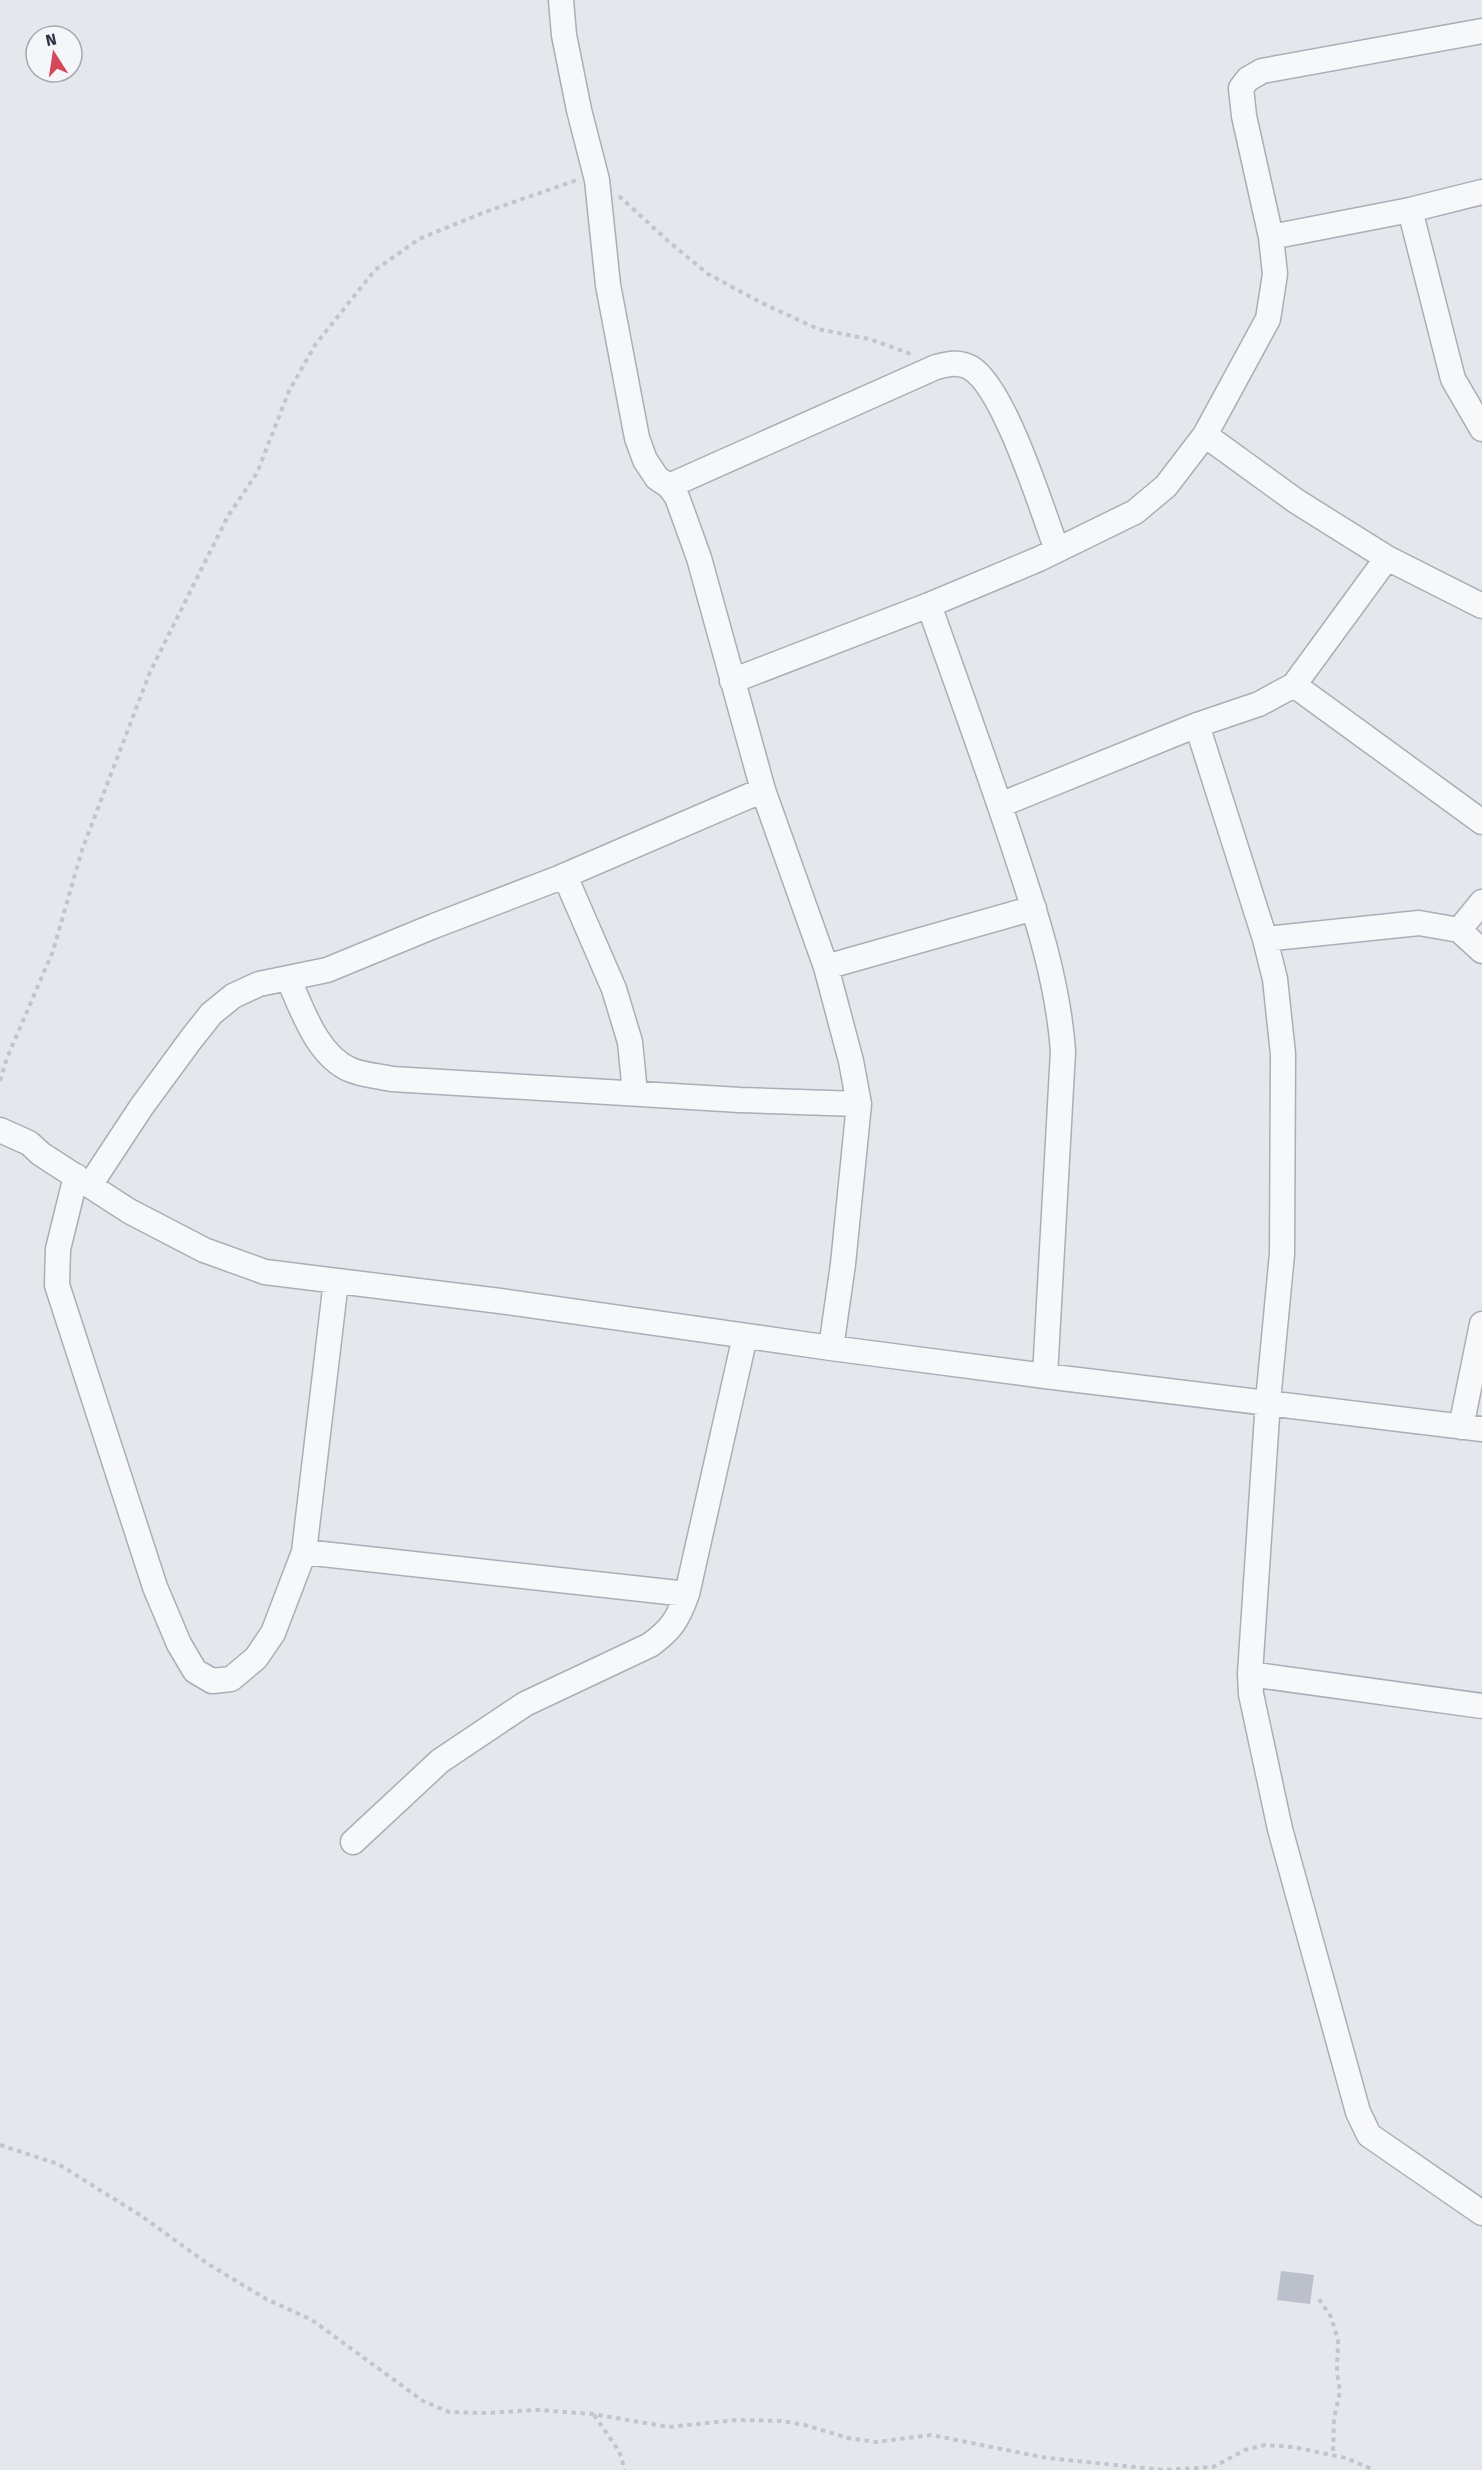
<svg xmlns="http://www.w3.org/2000/svg" width="1482" height="2470" font-family="'Fira Sans',sans-serif">
<style>
.building{fill:#bbc0ca}
.lines{fill:none;stroke-linecap:round;stroke-linejoin:round}
.minor-casing{stroke:#a9aeb7;stroke-width:27}
.path{stroke:#c2c5cb;stroke-width:4;stroke-dasharray:4.5 4.5;stroke-linecap:butt}
.minor{stroke:#f7f8fa;stroke-width:24}
</style>
<rect width="100%" height="100%" fill="#e4e7ec"/>
<path class="building" d="M 1281,2271 L 1314,2275 L 1310,2304 L 1277,2300 Z"/>
<g class="lines">
<defs>
<path id="minor" d="M 561,0 L 564,35 L 579,110 L 597,180 L 608,285 L 637,438 L 645,460 L 657,478 L 669,486 L 677,497 L 699,558 L 763,790 L 826,967 L 851,1061 L 859,1104 L 843,1264 L 831,1348
M 1410,210 L 1453,379 L 1482,429
M 1271,237 L 1410,210 L 1482,192
M 1205,435 L 1296,501 L 1387,558 L 1482,606
M 669,486 L 936,367 C 948,364 959,361 971,368 C 1005,389 1042,510 1057,550
M 929,605 C 958,687 988,769 1015,851 C 1037,917 1058,982 1063,1051 L 1045,1376
M 732,681 L 929,605 L 1039,559 L 1135,512 L 1166,486 L 1205,435 L 1268,319 L 1275,274 L 1271,237 L 1244,116 L 1241,88 L 1248,79 L 1262,71 L 1482,31
M 1294,685 L 1482,822
M 1197,725 L 1265,939 L 1275,979 L 1283,1054 L 1282,1254 L 1268,1401 L 1250,1674 L 1251,1694 L 1280,1829 L 1358,2112 L 1369,2135 L 1482,2213
M 1000,805 L 1197,725 L 1259,704 L 1294,685 L 1387,558
M 565,876 L 614,989 L 630,1042 L 635,1093
M 1459,930 L 1482,902
M 1265,939 L 1419,923 L 1459,930 L 1482,951
M 826,967 L 1034,908
M 288,978 C 302,1009 317,1056 351,1070 C 363,1075 379,1076 392,1079 L 740,1100 L 859,1104
M 0,1130 L 29,1143 L 41,1154 L 129,1211 L 204,1250 L 265,1272 L 500,1301 L 831,1348 L 1045,1376 L 1482,1429
M 76,1176 L 58,1249 L 57,1285 L 155,1587 L 179,1644 L 195,1671 L 212,1681 L 231,1679 L 256,1658 L 273,1633 L 304,1552 L 336,1281
M 90,1185 L 142,1106 L 192,1038 L 211,1014 L 233,996 L 259,984 L 327,970 L 434,926 L 559,878 L 763,790
M 1461,1427 L 1482,1324
M 304,1552 L 687,1594
M 1250,1674 L 1482,1706
M 353,1842 L 440,1761 L 525,1704 L 650,1645 C 672,1629 678,1619 687,1594 L 745,1336"/>
</defs>
<use href="#minor" class="minor-casing"/>
<path class="path" d="M 619,196 L 668,241 L 708,274 L 762,303 L 818,329 L 869,339 L 914,355
M 0,1081 L 7,1058 L 53,951 L 82,850 L 150,672 L 228,516 L 257,473 L 289,391 L 315,345 L 375,270 L 419,239 L 485,212 L 577,180
M 0,2145 L 58,2164 L 140,2215 L 208,2264 L 266,2299 L 312,2320 L 423,2401 L 449,2412 L 485,2413 L 537,2410 L 593,2414 L 669,2427 L 737,2420 L 781,2421 L 805,2425 L 848,2438 L 876,2442 L 931,2435 L 1047,2458 L 1164,2470 L 1213,2467 L 1245,2450 L 1265,2445 L 1293,2447 L 1346,2458 L 1374,2470
M 1319,2299 L 1331,2317 L 1338,2340 L 1337,2372 L 1340,2392 L 1334,2418 L 1333,2454
M 594,2415 L 619,2451 L 625,2470"/>
<use href="#minor" class="minor"/>
</g>
<g transform="translate(54 54) rotate(348)"><circle r="28" fill="#f4f6f9" stroke="#a4a8b1" stroke-width="1.5"/>
<path d="M0-4.5L10 22L0 15L-10 22Z" fill="#d1495b"/>
<text y="-9" font-size="16" font-weight="bold" text-anchor="middle" fill="#2b3445">N</text>
</g>
</svg>
